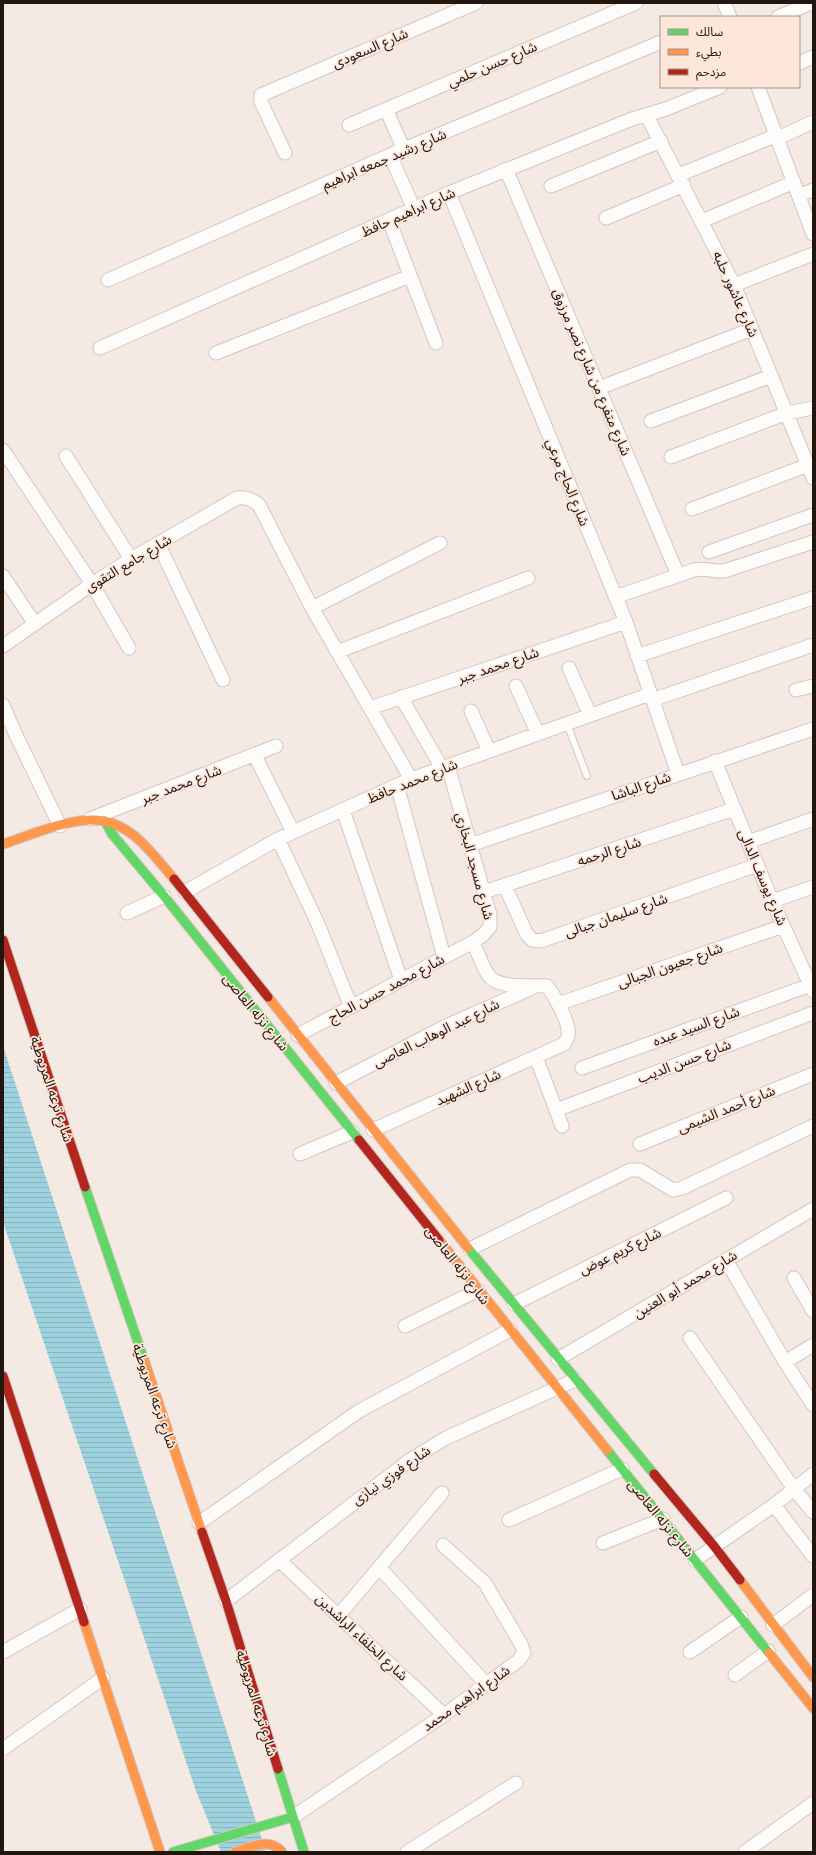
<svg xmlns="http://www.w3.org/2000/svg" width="816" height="1855" font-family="'Space Grotesk','Noto Sans Arabic',sans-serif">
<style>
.water{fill:url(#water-rules)}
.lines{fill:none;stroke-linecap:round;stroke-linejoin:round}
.lane-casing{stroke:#d3c7c1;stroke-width:8}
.street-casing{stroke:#d3c7c1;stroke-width:15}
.fast-casing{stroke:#d3c7c1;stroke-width:11}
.slow-casing{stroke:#d3c7c1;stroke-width:11}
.jam-casing{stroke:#d3c7c1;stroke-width:11}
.lane{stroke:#fefcfb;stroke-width:6}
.street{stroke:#fefcfb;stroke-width:13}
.fast{stroke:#63d668;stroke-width:9}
.slow{stroke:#ff974d;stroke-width:9}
.jam{stroke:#b3261e;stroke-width:9}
.labels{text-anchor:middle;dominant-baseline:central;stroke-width:3.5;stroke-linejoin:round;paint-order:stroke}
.street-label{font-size:14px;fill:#22160e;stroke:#fde7db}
</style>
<defs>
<pattern id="water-rules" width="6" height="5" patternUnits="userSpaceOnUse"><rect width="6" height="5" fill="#9ed2de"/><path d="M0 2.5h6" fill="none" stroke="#88b4bd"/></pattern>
</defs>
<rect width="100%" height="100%" fill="#f5e9e3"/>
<path class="water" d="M 3,1046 L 266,1852 L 221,1852 L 196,1791 L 3,1222 Z"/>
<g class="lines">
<defs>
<path id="lane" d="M 567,724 L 587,776"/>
<path id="street" d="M 724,3 L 730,17
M 778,17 L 811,3
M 799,63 L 813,57
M 758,87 L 813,234
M 386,109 L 404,150
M 647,116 L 734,285 L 813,478
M 349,125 L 636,3
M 778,138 L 813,122
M 285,153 L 261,102 L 261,95 L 476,3
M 390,155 L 414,209
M 506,169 L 678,575
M 679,175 L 777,135
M 551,186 L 661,141
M 449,193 L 626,622 L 678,774
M 799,195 L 813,190
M 606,218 L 684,185
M 389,220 L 436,343
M 702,221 L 794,182
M 108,280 L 390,155 L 661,42
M 734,285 L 813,254
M 100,348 L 449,193 L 632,119 L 666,109 L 720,87
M 216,353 L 410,276
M 599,388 L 752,329
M 651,421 L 771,376
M 3,450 L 92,584 L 129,648
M 66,456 L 131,559
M 671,457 L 787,413 L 813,408
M 692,509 L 808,465
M 158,543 L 223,680
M 709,552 L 813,515
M 3,576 L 35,624
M 615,597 L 694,570 C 705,567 713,572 724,571 L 813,542
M 312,608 L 440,543
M 3,646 L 92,584 L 131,559 L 237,498 C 247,497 251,499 259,505 L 312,608 L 411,779
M 337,652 L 528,578
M 637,656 L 813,598
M 569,668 L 590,715
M 516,686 L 538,734
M 796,690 L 813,686
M 401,697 L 442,768
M 652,700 L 813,645
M 3,705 L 15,733 L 60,826
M 370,708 L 626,622
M 471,711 L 489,751
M 255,756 L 293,832
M 715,761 L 772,901 L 813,991
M 397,785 L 444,957
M 343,810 L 401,980
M 90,819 L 276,746
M 278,839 L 318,924 L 351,1007
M 748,842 L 813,819
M 470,845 L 813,729
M 505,886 L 526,933 L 532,940 L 541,941 L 757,865
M 185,892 L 278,839 L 411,779 L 650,694
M 484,892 L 734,809
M 772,901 L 813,887
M 127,913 L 164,896
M 558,1004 L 783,926
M 298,1035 L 473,942 L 483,935 L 490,927 L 490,915 L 448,766
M 536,1057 L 562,1126
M 582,1068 L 810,985
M 336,1083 L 444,1027 L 534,987
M 556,1110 L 813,1013
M 373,1130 L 564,1044 C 565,1042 568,1038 568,1036 C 571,1024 554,995 547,986 C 533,985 498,989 489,976 C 482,967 478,952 473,942
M 640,1144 L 813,1074
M 300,1154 L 352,1132
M 470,1249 L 630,1170 L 640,1170 L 673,1190 L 682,1188 L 813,1126
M 726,1260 L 785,1362 L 813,1405
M 794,1278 L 813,1311
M 514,1304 L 726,1198
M 405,1326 L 478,1290
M 690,1338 L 794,1489 L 813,1512
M 558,1359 L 813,1209
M 785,1362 L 813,1345
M 774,1505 L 813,1556
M 509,1520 L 622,1469
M 199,1523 L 359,1411 L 510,1330
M 603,1543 L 663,1519
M 279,1560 L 444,1715
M 695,1560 L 774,1505 L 813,1474
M 379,1567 L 486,1684
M 226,1601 L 410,1460 L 446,1438 L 575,1380
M 339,1615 L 442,1493
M 773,1625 L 813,1595
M 3,1652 L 80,1609
M 690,1652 L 741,1617
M 735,1675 L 768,1651
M 3,1749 L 103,1678
M 293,1817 L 444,1715 L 518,1661 L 524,1653 L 521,1644 L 485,1583 L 443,1545
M 407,1852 L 516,1783
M 745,1852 L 813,1803"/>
<path id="fast" d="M 105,821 L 112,834 L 164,896 L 359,1140
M 85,1187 L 144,1360
M 468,1248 L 654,1474
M 607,1450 L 769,1653
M 278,1769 L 304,1852
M 173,1852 L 293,1817"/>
<path id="slow" d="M 3,844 C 32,835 74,815 104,821 C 113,823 125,829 132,834 C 148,846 161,864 174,879
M 268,997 L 468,1248
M 439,1240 L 607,1450
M 144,1360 L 202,1532
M 740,1580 L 813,1677
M 84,1622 L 160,1852
M 769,1653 L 813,1708
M 235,1852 C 250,1847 270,1837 282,1852"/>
<path id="jam" d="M 174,879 L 268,997
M 3,940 L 85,1187
M 359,1140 L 439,1240
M 3,1376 L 84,1622
M 654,1474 L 714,1546 L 740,1580
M 202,1532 L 226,1601 L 278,1769"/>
</defs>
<use href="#lane" class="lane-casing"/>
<use href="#street" class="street-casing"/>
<use href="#fast" class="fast-casing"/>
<use href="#slow" class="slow-casing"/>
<use href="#jam" class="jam-casing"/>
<use href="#lane" class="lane"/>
<use href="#street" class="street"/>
<use href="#fast" class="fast"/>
<use href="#slow" class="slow"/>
<use href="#jam" class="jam"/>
</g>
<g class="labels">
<g class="street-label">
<text transform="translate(370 48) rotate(-23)">شارع السعودى</text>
<text transform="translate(492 64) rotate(-23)">شارع حسن حلمي</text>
<text transform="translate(384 159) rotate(-23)">شارع رشيد جمعه ابراهيم</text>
<text transform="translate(408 212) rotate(-24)">شارع ابراهيم حافظ</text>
<text transform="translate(736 294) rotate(66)">شارع عاشور حلبه</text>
<text transform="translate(592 372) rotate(67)">شارع متفرع من شارع نصر مرزوق</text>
<text transform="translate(568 482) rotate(68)">شارع الحاج مرعي</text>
<text transform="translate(128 563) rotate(-31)">شارع جامع التقوى</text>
<text transform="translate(498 665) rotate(-19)">شارع محمد جبر</text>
<text transform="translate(412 781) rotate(-22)">شارع محمد حافظ</text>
<text transform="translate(181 784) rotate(-21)">شارع محمد جبر</text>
<text transform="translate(641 786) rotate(-19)">شارع الباشا</text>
<text transform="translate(609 851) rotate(-18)">شارع الرحمه</text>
<text transform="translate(475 866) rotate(75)">شارع مسجد البخاري</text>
<text transform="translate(763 877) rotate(67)">شارع يوسف الدالى</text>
<text transform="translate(616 915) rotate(-19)">شارع سليمان جبالى</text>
<text transform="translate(670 965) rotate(-19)">شارع جعيون الجبالى</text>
<text transform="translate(386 988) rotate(-28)">شارع محمد حسن الحاج</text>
<text transform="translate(256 1012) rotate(51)">شارع نزله العاصى</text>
<text transform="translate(696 1026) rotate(-20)">شارع السيد عبده</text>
<text transform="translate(436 1033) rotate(-26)">شارع عبد الوهاب العاصى</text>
<text transform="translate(684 1061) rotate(-21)">شارع حسن الديب</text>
<text transform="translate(468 1087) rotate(-24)">شارع الشهيد</text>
<text transform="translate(52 1089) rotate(72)">شارع ترعه المريوطية</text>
<text transform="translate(726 1109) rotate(-22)">شارع أحمد الشيمى</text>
<text transform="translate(620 1251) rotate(-26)">شارع كريم عوض</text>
<text transform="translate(458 1265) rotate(52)">شارع نزله العاصى</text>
<text transform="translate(685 1284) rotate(-31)">شارع محمد أبو العنين</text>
<text transform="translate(155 1396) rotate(71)">شارع ترعه المريوطية</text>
<text transform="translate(391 1475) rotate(-35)">شارع فوزي نيازى</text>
<text transform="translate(661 1518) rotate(51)">شارع نزله العاصى</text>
<text transform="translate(362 1637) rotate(43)">شارع الخلفاء الراشدين</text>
<text transform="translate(466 1698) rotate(-35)">شارع ابراهيم محمد</text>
<text transform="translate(257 1703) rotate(73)">شارع ترعه المريوطية</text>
</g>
</g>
<rect width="816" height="1855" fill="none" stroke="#22160e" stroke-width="8"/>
<rect x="660" y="16" width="140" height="72" fill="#fde7db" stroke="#a59389"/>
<rect x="668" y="29" width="20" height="6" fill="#63d668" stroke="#a59389"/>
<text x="696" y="36" font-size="12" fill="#22160e">سالك</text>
<rect x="668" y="49" width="20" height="6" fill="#ff974d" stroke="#a59389"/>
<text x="696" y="56" font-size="12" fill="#22160e">بطيء</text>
<rect x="668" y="69" width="20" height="6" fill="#b3261e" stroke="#a59389"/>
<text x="696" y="76" font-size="12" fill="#22160e">مزدحم</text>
</svg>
